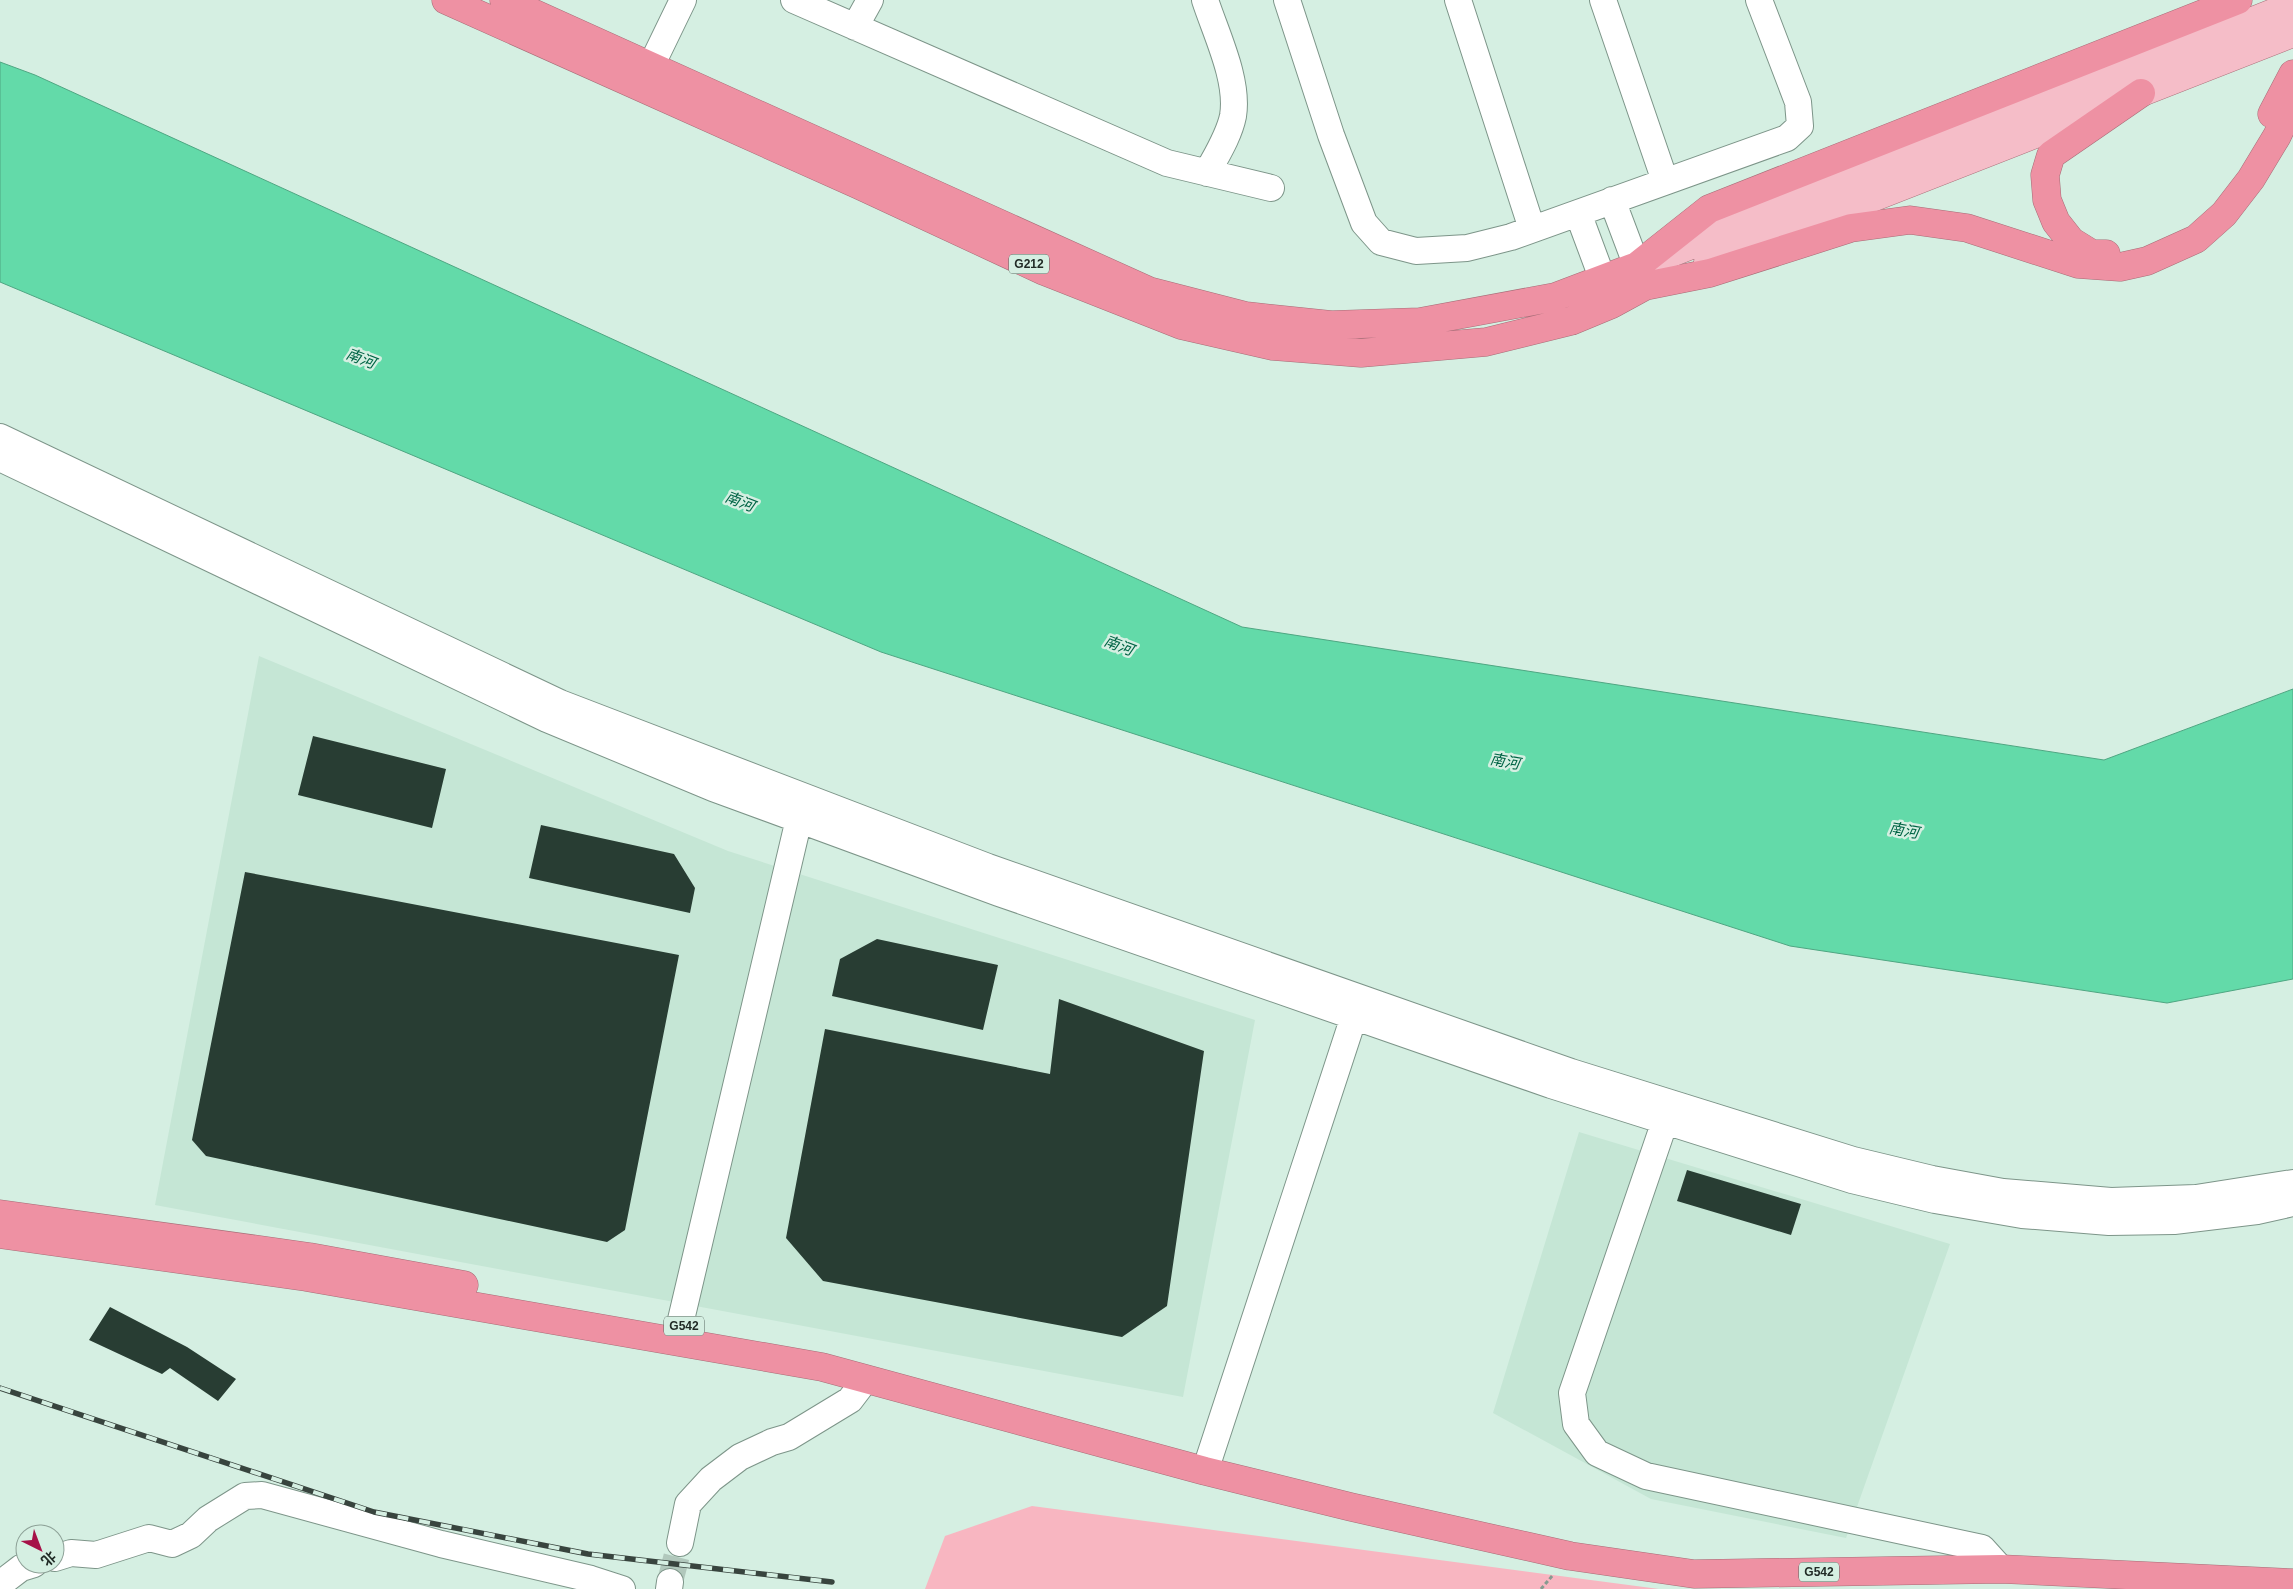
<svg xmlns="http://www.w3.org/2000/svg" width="2293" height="1589" font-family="Helvetica,'Noto Sans SC',sans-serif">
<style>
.built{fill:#c5e6d5}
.green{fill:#f8b6c1}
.water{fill:#63daa9;stroke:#4fa682}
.building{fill:#283d33}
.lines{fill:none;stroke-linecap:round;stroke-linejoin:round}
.minor-tunnel{stroke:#b1c8bc;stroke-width:26;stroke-dasharray:26 13;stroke-linecap:butt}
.minor-casing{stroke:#7d9589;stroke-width:28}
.major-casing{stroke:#a66d77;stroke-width:29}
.highway-casing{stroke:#a66d77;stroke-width:29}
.path{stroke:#879a90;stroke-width:3;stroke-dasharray:4 2.5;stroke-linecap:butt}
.minor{stroke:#fff;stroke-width:26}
.major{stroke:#f5bdc8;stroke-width:28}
.highway{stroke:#ee91a3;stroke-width:28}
.rail-casing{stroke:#38443e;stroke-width:5.5}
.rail{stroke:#d5efe2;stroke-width:4;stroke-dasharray:11;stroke-linecap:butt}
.labels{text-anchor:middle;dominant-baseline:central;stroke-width:5;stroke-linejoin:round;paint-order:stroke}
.shield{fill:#d5efe2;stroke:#57665e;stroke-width:1}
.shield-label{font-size:12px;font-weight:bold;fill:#212b26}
.water-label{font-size:15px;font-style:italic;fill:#006445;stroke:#d5efe2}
</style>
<rect width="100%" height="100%" fill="#d5efe2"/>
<path class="built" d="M 259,656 L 728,851 L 1255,1020 L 1183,1397 L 155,1205 Z
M 1579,1132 L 1950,1244 L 1846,1538 L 1651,1499 L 1493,1413 Z"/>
<path class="green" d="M 1032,1506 L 1659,1589 L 925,1589 L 945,1536 Z"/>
<path class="water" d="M 0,62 L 35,75 L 1242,627 L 2104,760 L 2293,689 L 2293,979 L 2167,1003 L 1790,946 L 881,652 L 0,282 Z"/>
<path class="building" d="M 313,736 L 446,769 L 432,828 L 298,795 Z
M 541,825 L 674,854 L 695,888 L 690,913 L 529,878 Z
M 245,872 L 679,955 L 625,1230 L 607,1242 L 206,1156 L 192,1140 Z
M 877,939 L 998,965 L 983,1030 L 832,996 L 840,959 Z
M 1059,999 L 1204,1051 L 1167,1306 L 1122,1337 L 823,1281 L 786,1238 L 825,1029 L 1050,1074 Z
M 1687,1170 L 1801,1204 L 1791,1235 L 1677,1201 Z
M 110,1307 L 187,1347 L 236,1379 L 218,1401 L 170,1368 L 162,1374 L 89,1340 Z"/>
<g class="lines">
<path class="minor-tunnel" d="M 670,1582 L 680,1543"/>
<defs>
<path id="minor" d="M 794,0 L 1167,163 L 1271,188
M 1205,0 C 1216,34 1239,80 1233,116 C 1229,136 1216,156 1207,173
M 1287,0 L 1331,135 L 1364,223 L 1381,242 L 1416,251 L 1467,248 L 1511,237 L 1787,138 L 1800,126 L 1798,102 L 1759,0
M 1458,0 L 1532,229
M 1603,0 L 1665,181
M 855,27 L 870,0
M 651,66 L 683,0
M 1612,200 L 1644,285
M 1578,213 L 1610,299
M 0,437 L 560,703 L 988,867 L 1571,1072 L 1853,1160 L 1932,1179 L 2003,1192 L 2111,1201 L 2196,1198 L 2293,1183
M 0,458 L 547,719 L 713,788 L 999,893 L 1551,1085 L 1852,1180 L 1935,1200 L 2022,1215 L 2109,1222 L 2174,1221 L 2257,1211 L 2293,1203
M 1669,1104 L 1665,1121 L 1572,1393 L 1576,1424 L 1597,1453 L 1646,1476 L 1982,1548 L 2001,1569
M 676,1341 L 803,802
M 1205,1471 L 1359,1001
M 680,1543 L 688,1504 L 711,1479 L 740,1457 L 772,1442 L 789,1437 L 850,1400 L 866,1379
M 55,1558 L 71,1553 L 96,1555 L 149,1538 L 172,1544 L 191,1535 L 208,1519 L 245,1496 L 262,1495 L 441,1544 L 591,1579 L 622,1589
M 0,1584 L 21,1568 L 34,1564
M 669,1589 L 670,1582"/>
<path id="major" d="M 1708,262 L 2293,33
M 1646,263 L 2293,5"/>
<path id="highway" d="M 446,0 L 859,185 L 1044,271 L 1181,325 L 1273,346 L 1361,353 L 1486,342 L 1571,321 L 1612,304 L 1645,286 L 1710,273 L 1851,228 L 1910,220 L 1967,228 L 2078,264 L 2120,267 L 2147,261 L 2196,239 L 2224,214 L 2251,179 L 2277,136 L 2293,101
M 504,0 L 1149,291 L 1246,316 L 1331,325 L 1420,322 L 1555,297 L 1637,266 L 1709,209 L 2238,0
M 2272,114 L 2293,74
M 2106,254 L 2092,254 L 2071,241 L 2056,222 L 2047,200 L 2045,175 L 2051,155 L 2141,93
M 0,1214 L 310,1257 L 464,1285
M 0,1234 L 306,1277 L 822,1367 L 1205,1471 L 1351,1507 L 1570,1556 L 1694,1574 L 2001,1569 L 2293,1583"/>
</defs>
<use href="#minor" class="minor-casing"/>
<use href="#major" class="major-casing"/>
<use href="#highway" class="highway-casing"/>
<path class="path" d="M 1541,1589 L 1553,1575"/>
<use href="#minor" class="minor"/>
<use href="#major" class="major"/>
<use href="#highway" class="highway"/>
<defs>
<path id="rail" d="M 0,1388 L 374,1512 L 588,1554 L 832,1582"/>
</defs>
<use href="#rail" class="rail-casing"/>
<use href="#rail" class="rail"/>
</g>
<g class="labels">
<g class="shield">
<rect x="1009" y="254.5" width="40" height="19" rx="4"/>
<rect x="664" y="1316.5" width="40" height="19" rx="4"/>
<rect x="1799" y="1562.5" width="40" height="19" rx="4"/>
</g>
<g class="shield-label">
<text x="1029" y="264">G212</text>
<text x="684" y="1326">G542</text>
<text x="1819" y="1572">G542</text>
</g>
<g class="water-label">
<text transform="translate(361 358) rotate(21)">南河</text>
<text transform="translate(740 501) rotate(21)">南河</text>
<text transform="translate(1119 645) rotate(21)">南河</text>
<text transform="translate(1505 761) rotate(10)">南河</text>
<text transform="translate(1904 830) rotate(10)">南河</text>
</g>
</g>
<g transform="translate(40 1549) rotate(138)"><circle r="24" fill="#d5efe2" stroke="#8da197"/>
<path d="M0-4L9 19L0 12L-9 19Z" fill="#a61148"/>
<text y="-8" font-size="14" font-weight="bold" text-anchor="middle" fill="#212b26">北</text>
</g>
</svg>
